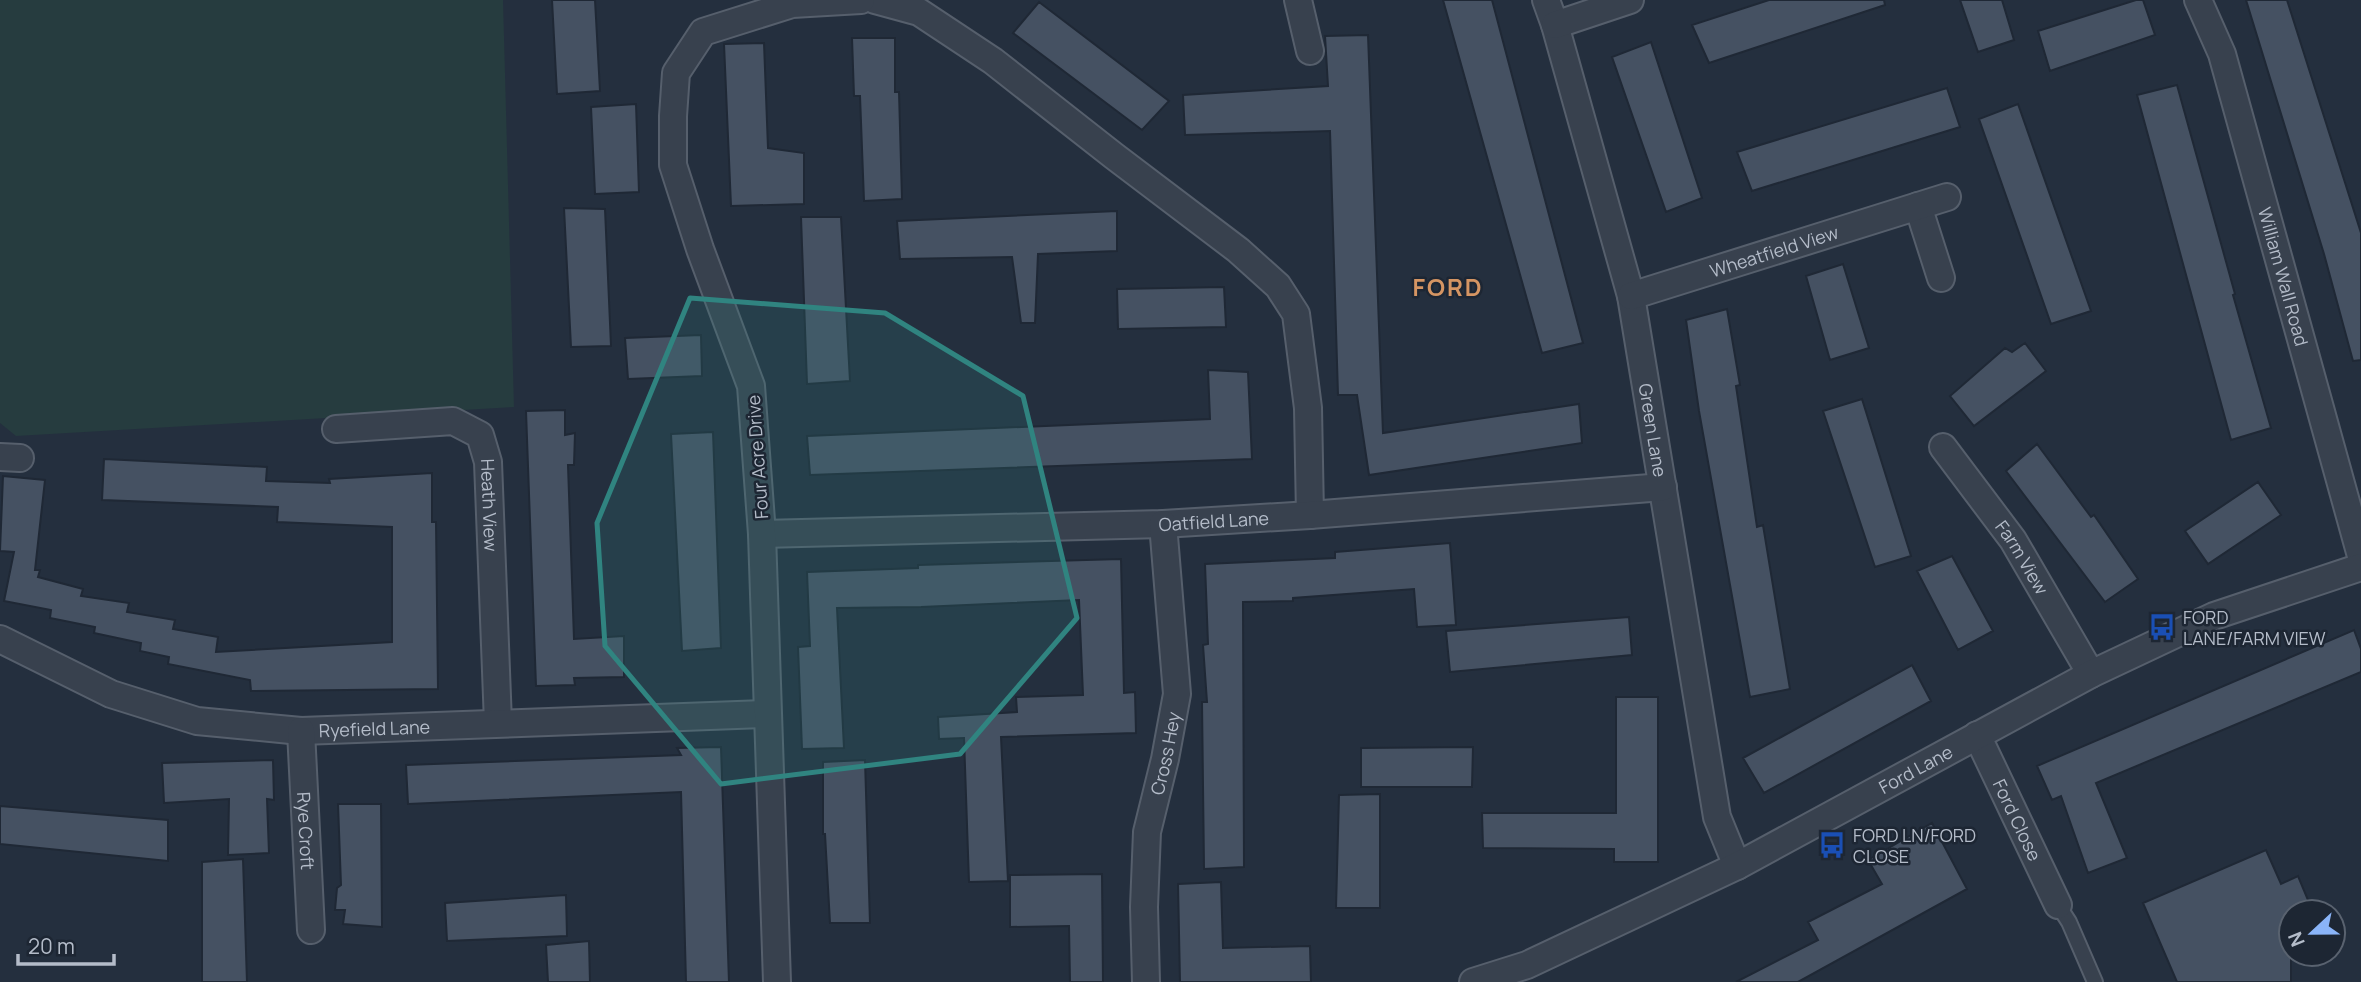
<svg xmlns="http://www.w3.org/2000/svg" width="2361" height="982" font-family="Manrope,sans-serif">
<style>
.green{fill:#263c3f}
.building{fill:#455162;stroke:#1f2835;stroke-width:2}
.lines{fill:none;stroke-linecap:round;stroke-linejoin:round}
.lane-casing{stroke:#565f6c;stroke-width:18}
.street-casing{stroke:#565f6c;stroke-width:30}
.lane{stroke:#38414e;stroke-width:14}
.street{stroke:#38414e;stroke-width:26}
.marked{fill:#308480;fill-opacity:0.2;stroke:#308480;stroke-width:5;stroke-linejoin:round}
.labels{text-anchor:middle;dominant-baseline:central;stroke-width:5;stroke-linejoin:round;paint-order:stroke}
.street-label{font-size:18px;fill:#b4bcc9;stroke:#1d2633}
.poi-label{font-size:18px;fill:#b4bcc9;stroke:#1d2633;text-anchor:start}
.district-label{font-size:24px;font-weight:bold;letter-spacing:2px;fill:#d59563;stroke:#1d2633}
</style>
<rect width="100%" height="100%" fill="#242f3e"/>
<path class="green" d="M 0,0 L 503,0 L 514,407 L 16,436 L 0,423 Z"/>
<path class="building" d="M 552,0 L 595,0 L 600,91 L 557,94 Z
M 1443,0 L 1492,0 L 1583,343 L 1542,353 Z
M 1769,0 L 1884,0 L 1885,5 L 1709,63 L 1692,25 Z
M 1960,0 L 2002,0 L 2014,40 L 1978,52 Z
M 2136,0 L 2143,0 L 2155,35 L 2050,71 L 2038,31 Z
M 2246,0 L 2287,0 L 2361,233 L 2361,360 L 2353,361 L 2324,254 Z
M 1039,2 L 1169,101 L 1142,130 L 1013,33 Z
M 1368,35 L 1383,433 L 1579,404 L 1582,443 L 1369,475 L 1357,395 L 1338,395 L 1330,131 L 1185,135 L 1183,95 L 1328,86 L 1325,36 Z
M 852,38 L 895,38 L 895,92 L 899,92 L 902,199 L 864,201 L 860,96 L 854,96 Z
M 1651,42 L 1702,198 L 1666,212 L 1612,57 Z
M 764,43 L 768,148 L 804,153 L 804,204 L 731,206 L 724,44 Z
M 2177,85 L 2235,294 L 2233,295 L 2271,428 L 2231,440 L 2137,95 Z
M 1947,88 L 1960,127 L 1752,191 L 1737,152 Z
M 636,104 L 639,192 L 595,194 L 591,107 Z
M 2018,104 L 2091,311 L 2051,324 L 1979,119 Z
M 564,208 L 605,209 L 611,346 L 571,347 Z
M 1117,211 L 1117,251 L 1038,254 L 1035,323 L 1021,323 L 1012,257 L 900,259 L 897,221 Z
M 801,217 L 841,217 L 850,381 L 807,384 Z
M 1843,264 L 1869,348 L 1830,360 L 1806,276 Z
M 1224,287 L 1226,327 L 1118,329 L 1117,289 Z
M 1727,309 L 1740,385 L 1736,386 L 1757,527 L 1763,525 L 1790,689 L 1750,697 L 1699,411 L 1686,320 Z
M 701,335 L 702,376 L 628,379 L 625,338 Z
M 2025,343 L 2046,371 L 1974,426 L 1950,396 L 2005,348 L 2012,352 Z
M 1208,370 L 1248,372 L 1252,459 L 810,475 L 807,436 L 1210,419 Z
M 1862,399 L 1911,556 L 1875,567 L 1823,411 Z
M 565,410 L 565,435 L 575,433 L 574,465 L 568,465 L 574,639 L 624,636 L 624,677 L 574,678 L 575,685 L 536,686 L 526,411 Z
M 713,432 L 721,648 L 682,651 L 671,434 Z
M 2037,444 L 2091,517 L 2094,515 L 2138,579 L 2105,602 L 2006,471 Z
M 104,459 L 267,467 L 266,481 L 330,483 L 329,479 L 432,473 L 432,522 L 436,522 L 438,689 L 251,691 L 250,680 L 168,664 L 169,657 L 140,651 L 141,643 L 94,633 L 95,627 L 50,618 L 51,610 L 4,601 L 14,552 L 0,551 L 3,476 L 45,480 L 35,570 L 40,570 L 38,577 L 83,589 L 81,596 L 129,603 L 127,612 L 175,620 L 173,629 L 218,637 L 216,652 L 392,642 L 392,527 L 277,522 L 278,507 L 102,500 Z
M 2258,482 L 2281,515 L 2208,564 L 2185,531 Z
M 1450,543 L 1456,625 L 1417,627 L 1414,589 L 1293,598 L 1293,601 L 1243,602 L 1244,867 L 1204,869 L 1202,702 L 1207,702 L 1203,645 L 1208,644 L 1205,564 L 1335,558 L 1335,552 Z
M 1952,556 L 1993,631 L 1958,650 L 1917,571 Z
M 1121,559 L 1124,693 L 1135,692 L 1136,733 L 1001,737 L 1008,881 L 969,882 L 964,738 L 939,739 L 938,717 L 1017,712 L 1016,697 L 1083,695 L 1079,600 L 921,607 L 837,608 L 844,748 L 802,749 L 798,647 L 810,646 L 807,572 L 918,568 L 918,565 Z
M 1629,617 L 1632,655 L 1450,672 L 1446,631 Z
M 2354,630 L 2361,649 L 2361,672 L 2096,783 L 2127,858 L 2088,873 L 2061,796 L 2052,800 L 2037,766 Z
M 1912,665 L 1931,701 L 1764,793 L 1743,758 Z
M 1616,697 L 1658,697 L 1658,862 L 1614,862 L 1614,849 L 1483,848 L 1482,813 L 1616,813 Z
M 721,747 L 729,982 L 686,982 L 681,792 L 408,804 L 406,765 L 681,755 L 677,748 Z
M 1473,747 L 1472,787 L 1361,787 L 1361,748 Z
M 273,760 L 274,800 L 267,799 L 269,853 L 228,855 L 229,799 L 164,803 L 162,763 Z
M 865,760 L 870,923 L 830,923 L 825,834 L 823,834 L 823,762 Z
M 1380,794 L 1380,908 L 1336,908 L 1339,795 Z
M 338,804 L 381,804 L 382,927 L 343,924 L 345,910 L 335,910 L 337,888 L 341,885 Z
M 0,806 L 168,820 L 168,861 L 0,844 Z
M 1932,823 L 1967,889 L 1798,982 L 1736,982 L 1818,940 L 1808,922 L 1882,884 L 1868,860 Z
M 2266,850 L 2281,884 L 2298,876 L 2313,912 L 2291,912 L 2291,982 L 2177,982 L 2143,903 Z
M 243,859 L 247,982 L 202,982 L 202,862 Z
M 1102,874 L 1103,982 L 1070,982 L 1069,926 L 1010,927 L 1010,875 Z
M 1221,882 L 1223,948 L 1310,946 L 1311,982 L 1180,982 L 1178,884 Z
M 566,895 L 567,936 L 447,941 L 445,903 Z
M 589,941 L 590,982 L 548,982 L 546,945 Z"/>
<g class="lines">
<defs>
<path id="lane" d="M 2058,905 L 2069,922 L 2095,982"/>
<g id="street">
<path d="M 875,0 L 919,12 L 993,61 L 1114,156 L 1238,250 L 1278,286 L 1296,314 L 1308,408 L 1310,515"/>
<path d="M 1298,0 L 1310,51"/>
<path id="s1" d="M 1546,0 L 1555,25 L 1631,296 L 1717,817 L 1737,866"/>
<path id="s2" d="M 2198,0 L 2222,54 L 2361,556"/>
<path d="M 1555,25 L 1630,0"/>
<path d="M 1918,206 L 1941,278"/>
<path id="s3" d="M 1631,296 L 1947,197"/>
<path id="s4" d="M 336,429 L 453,421 L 480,435 L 488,462 L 498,723"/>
<path id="s5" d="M 1943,447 L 2013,540 L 2091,674"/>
<path d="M 0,457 L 20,458"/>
<path id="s6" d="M 762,534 L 1163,524 L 1310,515 L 1663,487"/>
<path id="s7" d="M 0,639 L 111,694 L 197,721 L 301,731 L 767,714"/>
<path id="s8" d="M 301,731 L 311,930"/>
<path id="s9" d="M 1977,735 L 2058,905"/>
<path d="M 777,982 L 762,534 L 751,386 L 700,249 L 673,165 L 673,116 L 676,73 L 703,32 L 792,4 L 861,0"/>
<path id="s10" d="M 1146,982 L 1144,907 L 1147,832 L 1165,759 L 1177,694 L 1163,524"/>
<path id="s11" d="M 1473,982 L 1527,965 L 1737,866 L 2091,674 L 2214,616 L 2361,567"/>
</g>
</defs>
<use href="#lane" class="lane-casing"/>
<use href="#street" class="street-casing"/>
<use href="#lane" class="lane"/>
<use href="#street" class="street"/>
</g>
<path class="marked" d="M 690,298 L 885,313 L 1023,396 L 1077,618 L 960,754 L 721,784 L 605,646 L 597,523 Z"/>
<defs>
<symbol id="bus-bare" viewBox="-9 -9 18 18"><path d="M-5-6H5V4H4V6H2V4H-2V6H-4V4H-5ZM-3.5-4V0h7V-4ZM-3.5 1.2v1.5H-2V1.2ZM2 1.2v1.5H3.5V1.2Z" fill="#1a4fb4" stroke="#1d2633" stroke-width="2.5" paint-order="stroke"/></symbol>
</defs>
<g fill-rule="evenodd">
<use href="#bus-bare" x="2143" y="608" width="38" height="38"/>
<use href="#bus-bare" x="1813" y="826" width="38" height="38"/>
</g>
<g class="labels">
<g class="street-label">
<text stroke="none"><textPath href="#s3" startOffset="150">Wheatfield View</textPath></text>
<text stroke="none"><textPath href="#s2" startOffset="290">William Wall Road</textPath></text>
<text stroke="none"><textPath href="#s1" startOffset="444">Green Lane</textPath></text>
<text transform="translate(757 457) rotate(-94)">Four Acre Drive</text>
<text stroke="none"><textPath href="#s4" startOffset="219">Heath View</textPath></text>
<text stroke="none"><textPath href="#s6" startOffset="452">Oatfield Lane</textPath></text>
<text stroke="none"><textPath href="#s5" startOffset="136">Farm View</textPath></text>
<text stroke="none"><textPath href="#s7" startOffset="392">Ryefield Lane</textPath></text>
<text stroke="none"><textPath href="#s10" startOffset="231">Cross Hey</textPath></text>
<text stroke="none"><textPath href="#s11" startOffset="492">Ford Lane</textPath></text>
<text stroke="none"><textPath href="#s9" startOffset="94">Ford Close</textPath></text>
<text stroke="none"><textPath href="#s8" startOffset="100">Rye Croft</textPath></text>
</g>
<g class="poi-label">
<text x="2183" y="617">FORD<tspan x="2183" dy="21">LANE/FARM VIEW</tspan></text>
<text x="1853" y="835">FORD LN/FORD<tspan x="1853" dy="21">CLOSE</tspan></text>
</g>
<g class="district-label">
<text x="1448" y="286">FORD</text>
</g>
</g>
<g transform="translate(2312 933) rotate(248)"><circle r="33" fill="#1d2633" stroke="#59626f" stroke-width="2"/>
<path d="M0-5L12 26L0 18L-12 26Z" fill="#8ab4f8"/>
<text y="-10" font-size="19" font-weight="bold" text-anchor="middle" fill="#b4bcc9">N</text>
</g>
<path d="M18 954v10h96v-10" fill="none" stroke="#b4bcc9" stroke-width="3.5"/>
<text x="28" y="954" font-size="21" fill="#b4bcc9" stroke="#1d2633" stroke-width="5" paint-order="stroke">20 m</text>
</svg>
